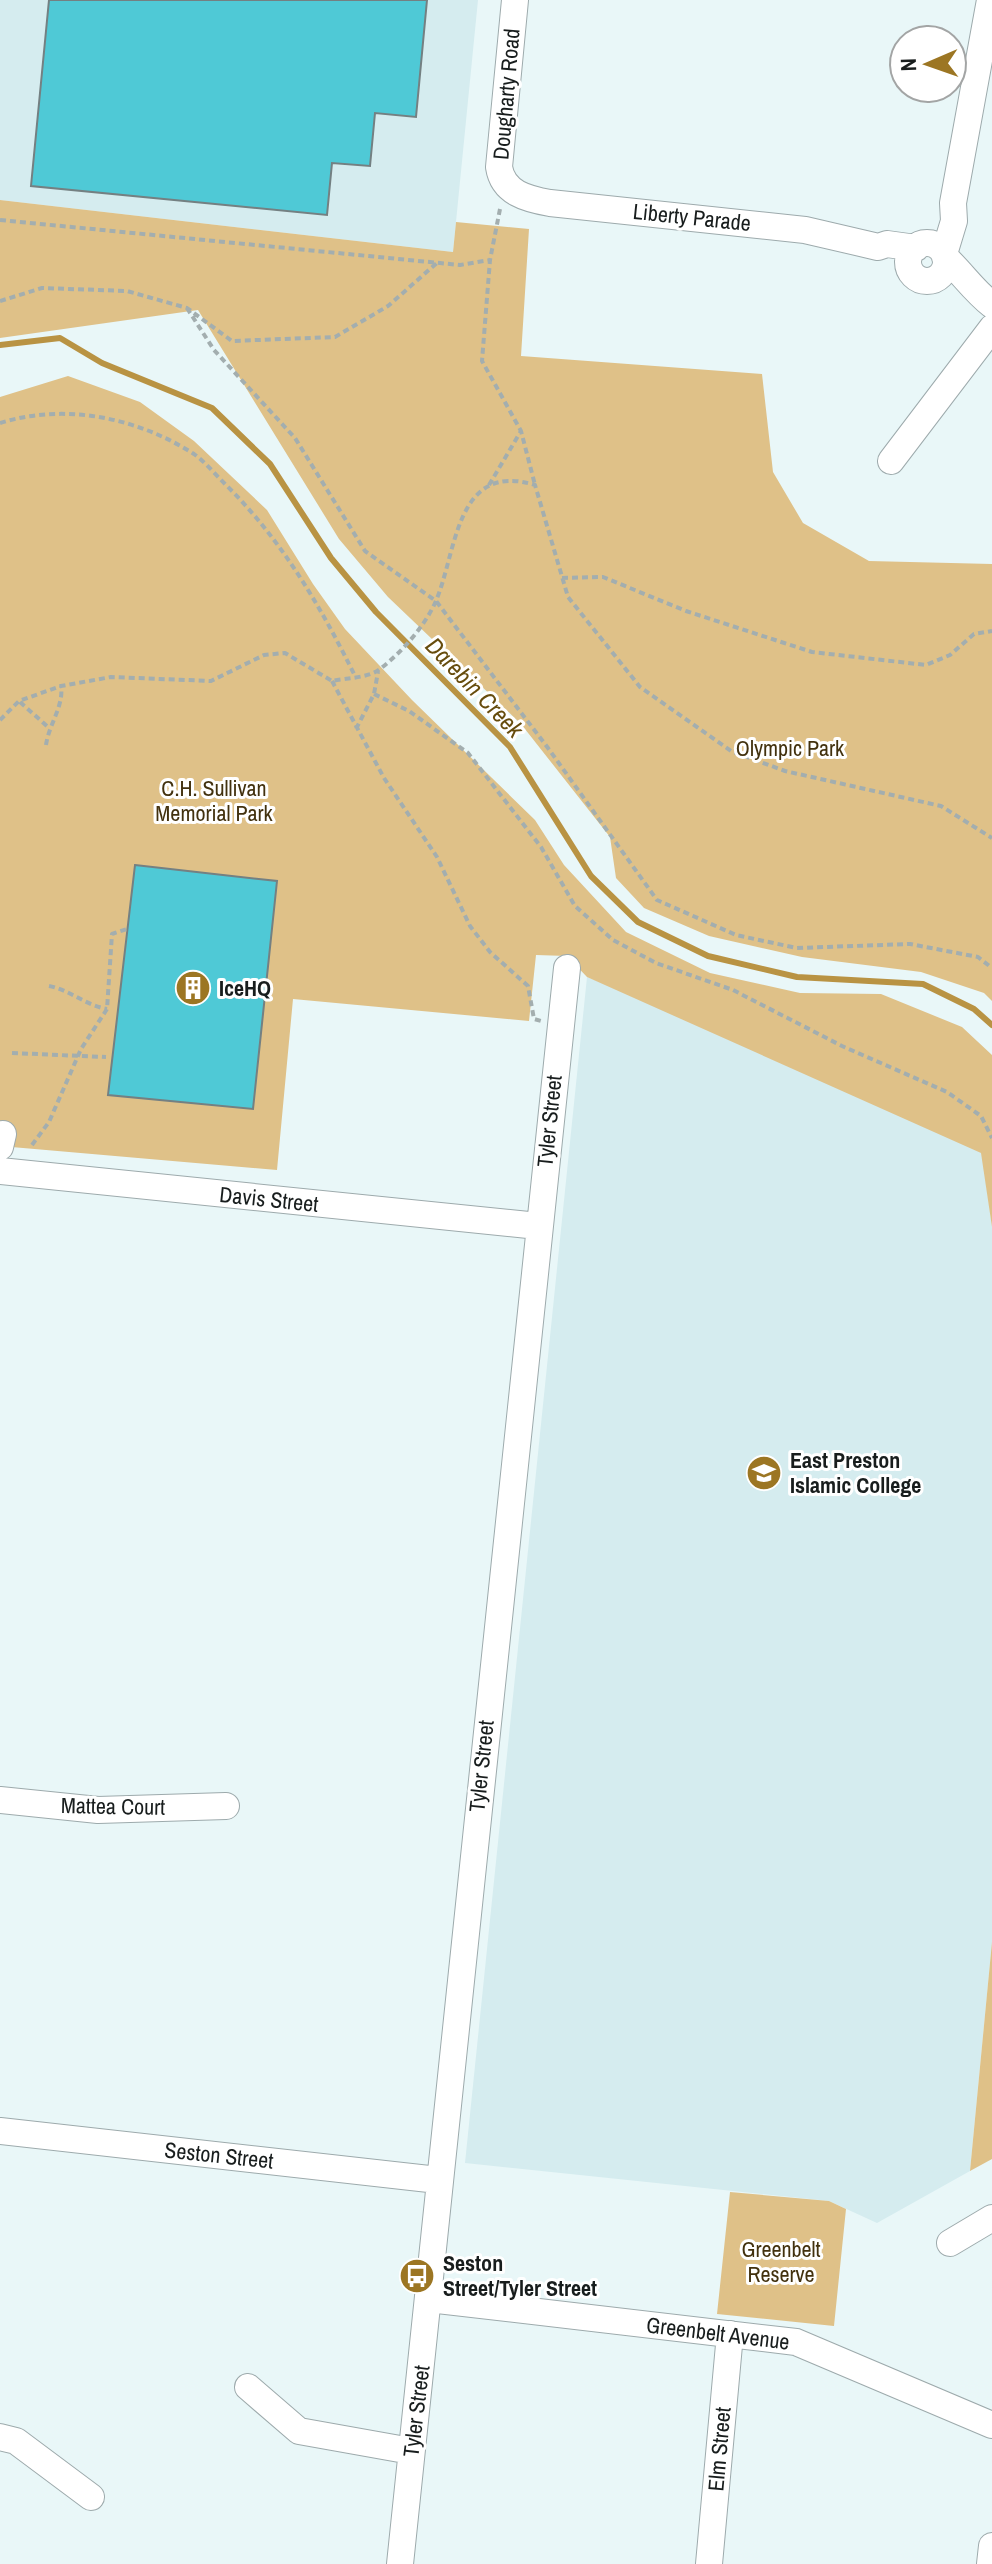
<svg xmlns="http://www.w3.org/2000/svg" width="992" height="2564" font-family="'Archivo Narrow',sans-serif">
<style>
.built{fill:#d5ecef}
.green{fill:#dfc188}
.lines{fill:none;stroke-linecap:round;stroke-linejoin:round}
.stream{stroke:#b99343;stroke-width:6}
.building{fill:#4fc9d6;stroke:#748082;stroke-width:2}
.minor-casing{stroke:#9daaac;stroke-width:28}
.path{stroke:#a3aeaf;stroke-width:4;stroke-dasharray:6 4;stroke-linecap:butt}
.minor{stroke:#fff;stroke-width:26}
.labels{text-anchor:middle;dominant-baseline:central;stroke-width:6;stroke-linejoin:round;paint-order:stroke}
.street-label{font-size:22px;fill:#181d1d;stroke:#fff}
.park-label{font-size:22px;fill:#42310e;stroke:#fff}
.poi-label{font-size:22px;font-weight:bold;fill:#181d1d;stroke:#fff;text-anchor:start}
.water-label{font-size:24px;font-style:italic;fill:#664c0d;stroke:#fff}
</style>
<rect width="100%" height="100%" fill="#e9f7f8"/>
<path class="built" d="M 0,0 L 478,0 L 453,252 L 0,200 Z
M 587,977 L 814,1066 L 982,1153 L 992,1227 L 992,1942 L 970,2171 L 877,2223 L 829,2201 L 465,2163 Z"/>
<path class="green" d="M 0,200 L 453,252 L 456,222 L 529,229 L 521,356 L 762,374 L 773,472 L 803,523 L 869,561 L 992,564 L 992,1001 L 984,993 L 921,972 L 802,957 L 709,936 L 644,908 L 616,878 L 610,837 L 521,724 L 388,597 L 339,539 L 198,310 L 0,338 Z
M 68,376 L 140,402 L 194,441 L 267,510 L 313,584 L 345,629 L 412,700 L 535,820 L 564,865 L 626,932 L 710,973 L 800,993 L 881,994 L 962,1027 L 992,1055 L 992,1227 L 981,1153 L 587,977 L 567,956 L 536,955 L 529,1021 L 293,999 L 277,1170 L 0,1146 L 0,397 Z
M 992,1942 L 992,2159 L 970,2171 Z
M 730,2192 L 829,2201 L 846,2209 L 834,2326 L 717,2314 Z"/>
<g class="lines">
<path class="stream" d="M 0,345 L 60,338 L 102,363 L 212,408 L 270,464 L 331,558 L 376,612 L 510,747 L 591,876 L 638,922 L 708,956 L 797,977 L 923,984 L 974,1009 L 992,1025"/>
</g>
<path class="building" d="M 49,0 L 427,0 L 416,117 L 375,113 L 370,166 L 332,163 L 327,215 L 31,186 Z
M 135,865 L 277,881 L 253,1109 L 108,1095 Z"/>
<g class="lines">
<defs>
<path id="minor" d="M 515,0 L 499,167 C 503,193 527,199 550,203 L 805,230 L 878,247 L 887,244 L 916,248
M908 262a19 19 0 1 1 38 0a19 19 0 1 1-38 0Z
M 944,254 L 954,221 L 953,203 L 990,0
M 945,257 C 962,273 974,291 992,305
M 891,461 L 992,328
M 0,1147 L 3,1134
M 0,1171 L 538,1226
M 0,1800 L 98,1810 L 226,1806
M 0,2131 L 438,2180
M 950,2243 L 992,2218
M 429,2299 L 796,2342 L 992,2425
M 248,2387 L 299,2431 L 411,2451
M 0,2437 L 16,2441 L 91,2497
M 400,2564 L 567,968
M 709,2564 L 730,2334
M 990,2564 L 992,2546"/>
</defs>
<use href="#minor" class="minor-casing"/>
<path class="path" d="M 500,209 L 490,260 L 482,361 L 521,431
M 0,220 L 460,265 L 490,260
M 0,301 L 42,288 L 127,291 L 187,308 L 232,341 L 335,337 L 388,306 L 438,262
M 187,308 L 214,350 L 295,438 L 365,551 L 436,601 L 548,748 L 657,900 L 736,935 L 797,948 L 910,944 L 978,957 L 992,968
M 0,423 C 65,403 136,417 194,454 C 205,462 215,474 225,484 C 281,539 320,605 355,676
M 489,485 L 521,431 L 535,485
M 562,578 L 603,577 L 686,611 L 812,652 L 926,665 L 950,655 L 974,634 L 992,631
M 332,681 L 384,778 L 437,857 L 470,926 L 490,952 L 528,986 L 534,1019 L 541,1021
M 374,694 L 409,711 L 468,753 L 541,847 L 575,906 L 613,940 L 656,963 L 733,990 L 842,1046 L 947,1092 L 981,1116 L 992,1138
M 20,702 L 48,727
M 0,720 L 19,701 L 61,686 L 111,677 L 211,681 L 264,655 L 285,653 L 332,681 C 346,678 369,678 380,669 C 401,653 424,627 435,603 C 457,555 454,460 535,485 L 568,597 L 640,687 L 731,751 L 785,771 L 941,806 L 992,838
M 356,729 L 374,694 L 378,672
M 46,745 C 49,724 64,706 61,686
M 49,986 C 70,990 85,1005 107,1009
M 12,1053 L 106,1057
M 32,1145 L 49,1122 L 81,1049 L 107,1009 L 112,934 L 127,929"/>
<use href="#minor" class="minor"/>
</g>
<defs>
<symbol id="building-disc" viewBox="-11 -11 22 22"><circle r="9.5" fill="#9c7623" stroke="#fff"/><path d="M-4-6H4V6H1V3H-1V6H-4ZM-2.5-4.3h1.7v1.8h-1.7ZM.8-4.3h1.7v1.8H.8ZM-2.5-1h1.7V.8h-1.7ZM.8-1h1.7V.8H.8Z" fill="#fff"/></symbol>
<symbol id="school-disc" viewBox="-11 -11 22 22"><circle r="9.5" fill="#9c7623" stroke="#fff"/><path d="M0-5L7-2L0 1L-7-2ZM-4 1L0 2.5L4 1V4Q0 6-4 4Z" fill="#fff"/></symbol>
<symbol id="bus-disc" viewBox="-11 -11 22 22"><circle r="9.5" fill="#9c7623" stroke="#fff"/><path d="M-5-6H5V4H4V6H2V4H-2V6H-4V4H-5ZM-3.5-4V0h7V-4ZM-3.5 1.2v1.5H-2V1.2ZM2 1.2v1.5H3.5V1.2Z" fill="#fff"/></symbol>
</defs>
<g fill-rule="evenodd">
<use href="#building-disc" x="173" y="968" width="40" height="40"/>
<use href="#school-disc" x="744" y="1453" width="40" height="40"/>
<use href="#bus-disc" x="397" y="2256" width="40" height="40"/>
</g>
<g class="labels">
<g class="street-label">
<text transform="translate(506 94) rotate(-85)">Dougharty Road</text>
<text transform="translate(692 217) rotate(6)">Liberty Parade</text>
<text transform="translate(549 1121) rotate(-84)">Tyler Street</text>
<text transform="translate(269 1199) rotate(6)">Davis Street</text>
<text transform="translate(481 1766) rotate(-84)">Tyler Street</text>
<text transform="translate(113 1806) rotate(1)">Mattea Court</text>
<text transform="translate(219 2155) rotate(6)">Seston Street</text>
<text transform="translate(718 2333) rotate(7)">Greenbelt Avenue</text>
<text transform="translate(416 2411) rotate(-83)">Tyler Street</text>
<text transform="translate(719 2449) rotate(-85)">Elm Street</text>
</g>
<g class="park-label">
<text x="790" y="748">Olympic Park</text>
<text x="214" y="788">C.H. Sullivan<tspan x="214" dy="25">Memorial Park</tspan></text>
<text x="781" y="2249">Greenbelt<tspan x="781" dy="25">Reserve</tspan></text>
</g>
<g class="poi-label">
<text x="219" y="988">IceHQ</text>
<text x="790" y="1460">East Preston<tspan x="790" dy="25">Islamic College</tspan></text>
<text x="443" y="2263">Seston<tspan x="443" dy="25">Street/Tyler Street</tspan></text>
</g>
<g class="water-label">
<text transform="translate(475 687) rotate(46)">Darebin Creek</text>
</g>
</g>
<g transform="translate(928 64) rotate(268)"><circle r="38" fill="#ffffff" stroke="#a3a5a5" stroke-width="2"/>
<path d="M0-6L14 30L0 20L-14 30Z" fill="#9c7623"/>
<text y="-12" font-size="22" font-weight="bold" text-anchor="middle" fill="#181d1d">N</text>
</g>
</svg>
